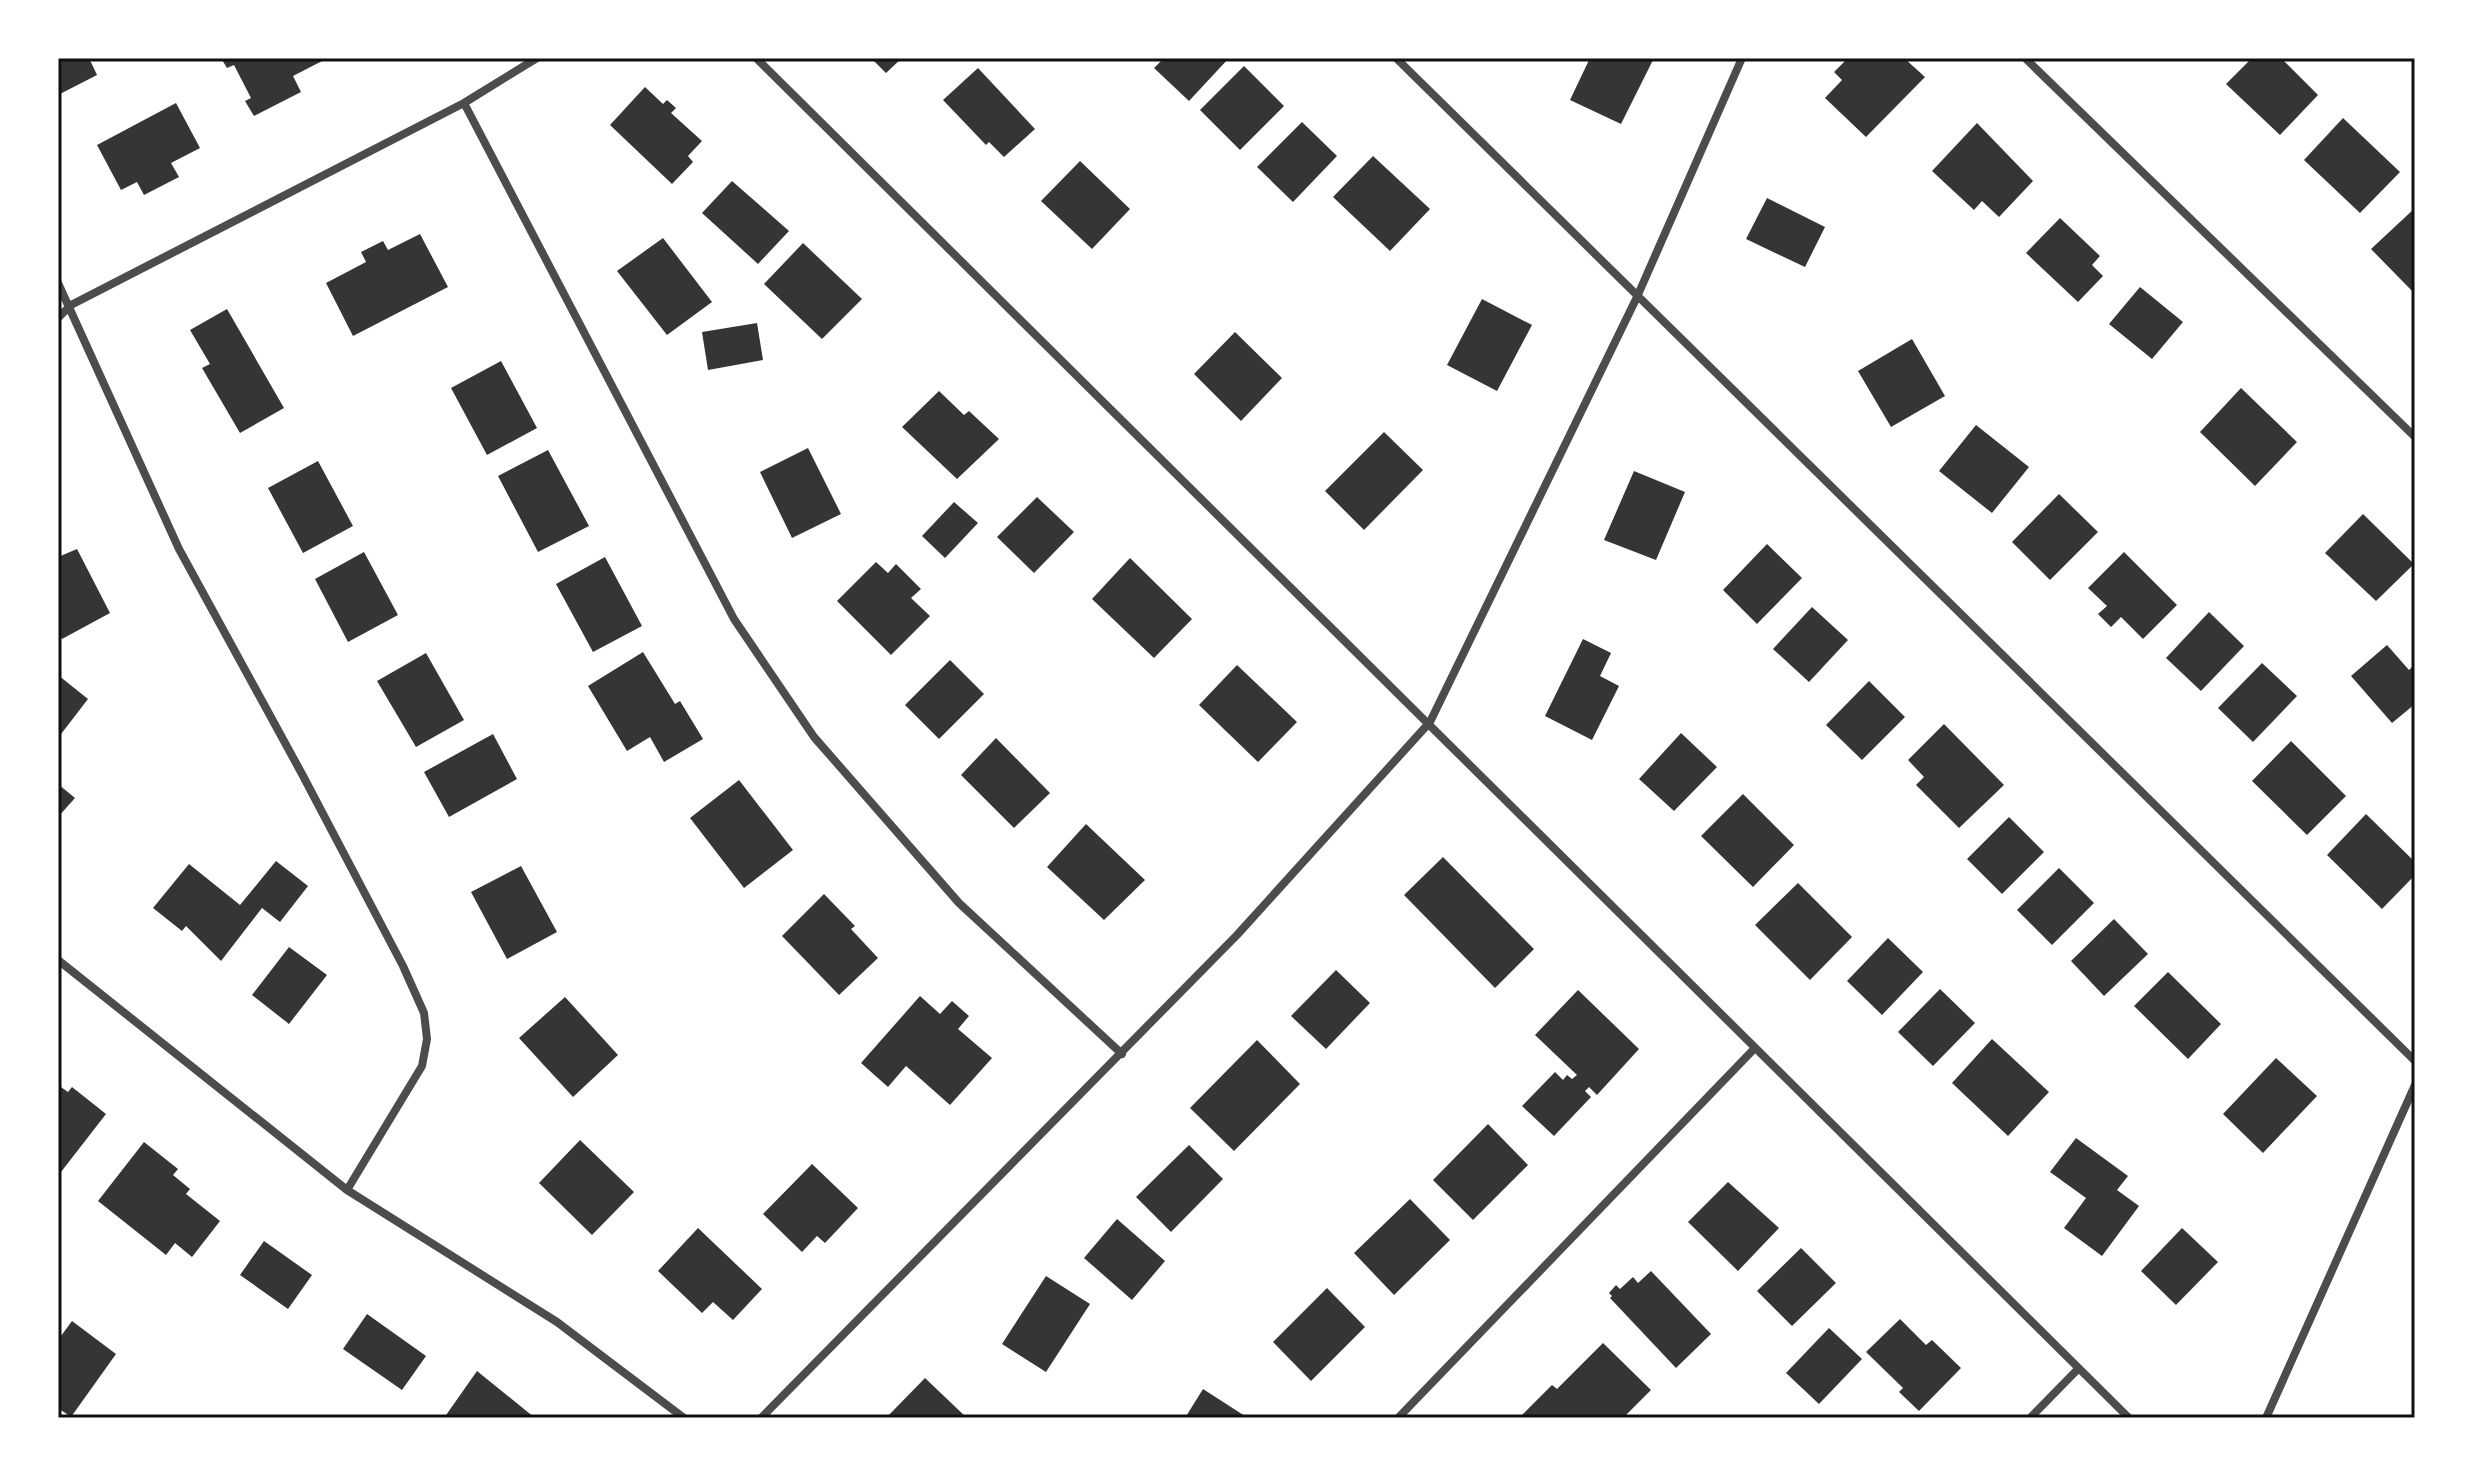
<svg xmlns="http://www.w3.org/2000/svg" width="2473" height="1476" font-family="'Public Sans',sans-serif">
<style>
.building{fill:#353535}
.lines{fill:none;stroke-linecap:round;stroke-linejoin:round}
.minor{stroke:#4c4c4c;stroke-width:8}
.neatline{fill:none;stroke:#111;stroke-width:3}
</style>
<rect width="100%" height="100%" fill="#fff"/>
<path class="building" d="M 58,58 L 89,58 L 97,75 L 58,95 Z
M 221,58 L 328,58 L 293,76 L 301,92 L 254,116 L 245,101 L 251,98 L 234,65 L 227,68 Z
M 871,58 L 902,58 L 886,73 Z
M 1164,58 L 1229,58 L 1189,101 L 1154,68 Z
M 1590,58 L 1654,58 L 1621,124 L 1570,100 Z
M 1848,58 L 1904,58 L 1925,77 L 1866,137 L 1825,98 L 1842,80 L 1834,72 Z
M 2252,58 L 2281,58 L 2318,95 L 2280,135 L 2226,84 Z
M 1244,66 L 1284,106 L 1240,150 L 1200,110 Z
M 978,68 L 1035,129 L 1004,157 L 989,142 L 986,145 L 943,100 Z
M 645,87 L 663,104 L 667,100 L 676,108 L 671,113 L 702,141 L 688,156 L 693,162 L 672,184 L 610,125 Z
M 176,103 L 200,148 L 171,163 L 179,177 L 144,195 L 137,182 L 121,190 L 97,145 Z
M 2343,118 L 2400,172 L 2360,213 L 2304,160 Z
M 1302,122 L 1337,156 L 1293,202 L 1257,167 Z
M 1977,123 L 2033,181 L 1999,217 L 1982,201 L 1974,210 L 1932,171 Z
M 1373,156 L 1430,209 L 1390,251 L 1333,197 Z
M 1080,161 L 1130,209 L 1092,249 L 1041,201 Z
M 732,181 L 789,231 L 758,264 L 702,213 Z
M 1767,198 L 1825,227 L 1805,267 L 1746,239 Z
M 2415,208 L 2415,294 L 2371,249 Z
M 2060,218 L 2100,256 L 2092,265 L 2103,276 L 2078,302 L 2026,253 Z
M 420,234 L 448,287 L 353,336 L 326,283 L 366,262 L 361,252 L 383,241 L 388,250 Z
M 663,238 L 712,302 L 667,335 L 617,271 Z
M 803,243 L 862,299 L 822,339 L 764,284 Z
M 2140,287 L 2183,322 L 2152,359 L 2109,324 Z
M 1482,299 L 1532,325 L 1497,391 L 1447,365 Z
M 227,309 L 284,408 L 240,433 L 202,368 L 210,364 L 190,330 Z
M 757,323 L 763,360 L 708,370 L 702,332 Z
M 1235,332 L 1282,378 L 1241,421 L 1194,374 Z
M 1912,339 L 1945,396 L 1891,427 L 1858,371 Z
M 501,361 L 537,428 L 487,455 L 451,388 Z
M 2241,388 L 2297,442 L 2255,486 L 2200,432 Z
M 939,391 L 964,415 L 969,411 L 999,439 L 957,479 L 902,427 Z
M 1976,425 L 2029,467 L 1992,513 L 1939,471 Z
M 1384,432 L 1423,470 L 1364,530 L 1325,491 Z
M 808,448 L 841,514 L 792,538 L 760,472 Z
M 548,450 L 589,526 L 538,552 L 498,476 Z
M 318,461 L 353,526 L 303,553 L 268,488 Z
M 1634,471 L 1685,492 L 1656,560 L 1604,540 Z
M 2059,494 L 2098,532 L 2050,580 L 2012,542 Z
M 1037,497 L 1074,532 L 1034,573 L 997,537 Z
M 954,502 L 978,523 L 945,558 L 922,536 Z
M 2363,514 L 2414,564 L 2376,601 L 2325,553 Z
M 1767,544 L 1802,578 L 1757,624 L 1723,590 Z
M 77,549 L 110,613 L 62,639 L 58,632 L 58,557 Z
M 364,552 L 398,615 L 348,642 L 315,579 Z
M 2124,552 L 2177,605 L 2143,639 L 2121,617 L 2111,627 L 2098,614 L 2107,606 L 2088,588 Z
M 605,557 L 642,626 L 593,652 L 556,584 Z
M 1130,558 L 1192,619 L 1154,658 L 1092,599 Z
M 876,562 L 888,573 L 896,564 L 921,589 L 911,598 L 930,616 L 891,655 L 837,601 Z
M 1812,607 L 1848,640 L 1809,682 L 1773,649 Z
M 2209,612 L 2244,646 L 2201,691 L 2166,658 Z
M 1583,639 L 1611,653 L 1600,676 L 1619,686 L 1592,740 L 1545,716 Z
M 2387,645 L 2409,670 L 2415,664 L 2415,704 L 2392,723 L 2351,676 Z
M 643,652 L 675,704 L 680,701 L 703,739 L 664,762 L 650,737 L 627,751 L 588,686 Z
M 426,653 L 464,720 L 416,747 L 377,681 Z
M 950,660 L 984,694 L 939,739 L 905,705 Z
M 2262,663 L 2297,696 L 2253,742 L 2218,708 Z
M 1237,665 L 1297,722 L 1258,762 L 1199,705 Z
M 58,675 L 88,699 L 58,738 Z
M 1869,681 L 1905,717 L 1862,760 L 1826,725 Z
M 1944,724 L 2004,785 L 1959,828 L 1916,785 L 1924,777 L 1908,760 Z
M 1681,733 L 1717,767 L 1674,811 L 1639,779 Z
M 493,734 L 517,779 L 449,817 L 424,772 Z
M 996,738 L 1050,793 L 1014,828 L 961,775 Z
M 2291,741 L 2346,796 L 2307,835 L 2252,781 Z
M 739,780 L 793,850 L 744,888 L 690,818 Z
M 58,784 L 75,798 L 58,817 Z
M 1743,794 L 1794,845 L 1753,887 L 1701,836 Z
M 2366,814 L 2415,862 L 2415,875 L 2382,909 L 2327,855 Z
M 2009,817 L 2044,852 L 2002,894 L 1967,859 Z
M 1086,824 L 1145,880 L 1104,920 L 1047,867 Z
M 1443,857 L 1534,949 L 1495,988 L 1404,895 Z
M 276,861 L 308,886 L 280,922 L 262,908 L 221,961 L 186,926 L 182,931 L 153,908 L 189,864 L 240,905 Z
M 521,866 L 557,932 L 507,959 L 471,892 Z
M 2059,868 L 2094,903 L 2052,945 L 2017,910 Z
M 1798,883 L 1852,937 L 1810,980 L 1755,925 Z
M 824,894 L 855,926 L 851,929 L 878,958 L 839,995 L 782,936 Z
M 2114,919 L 2148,954 L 2104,996 L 2071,961 Z
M 1888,938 L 1923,972 L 1882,1015 L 1847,981 Z
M 289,947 L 327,975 L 289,1024 L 252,995 Z
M 1336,970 L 1370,1003 L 1326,1049 L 1291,1016 Z
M 2168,972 L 2221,1024 L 2188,1059 L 2134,1006 Z
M 1940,989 L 1975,1023 L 1933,1066 L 1898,1032 Z
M 1578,990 L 1639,1049 L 1597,1095 L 1589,1087 L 1585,1091 L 1591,1097 L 1554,1136 L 1522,1106 L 1555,1072 L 1563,1080 L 1567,1075 L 1572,1079 L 1577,1075 L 1535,1035 Z
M 920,996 L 940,1014 L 952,1001 L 969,1016 L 958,1029 L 992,1058 L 950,1105 L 906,1066 L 888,1087 L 861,1063 Z
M 565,997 L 618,1055 L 573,1097 L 519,1038 Z
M 1992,1039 L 2049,1092 L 2008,1136 L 1952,1083 Z
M 1257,1040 L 1300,1084 L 1234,1151 L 1190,1108 Z
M 2276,1058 L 2317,1096 L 2263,1153 L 2223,1114 Z
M 58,1085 L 68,1092 L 72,1087 L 106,1114 L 61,1172 L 58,1169 Z
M 1488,1124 L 1528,1165 L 1473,1220 L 1433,1180 Z
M 2076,1138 L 2128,1176 L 2117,1190 L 2139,1206 L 2102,1256 L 2064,1228 L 2086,1198 L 2050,1172 Z
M 580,1140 L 634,1192 L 592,1235 L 539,1183 Z
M 144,1142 L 178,1169 L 173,1175 L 190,1189 L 186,1194 L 220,1221 L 192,1257 L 175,1243 L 166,1255 L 98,1201 Z
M 1189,1145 L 1223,1179 L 1171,1232 L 1136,1197 Z
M 812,1164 L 858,1208 L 825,1243 L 817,1236 L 802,1252 L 763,1214 Z
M 1728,1182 L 1779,1228 L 1738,1271 L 1688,1222 Z
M 1410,1199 L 1450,1240 L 1394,1295 L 1354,1253 Z
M 1117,1219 L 1165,1261 L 1132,1300 L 1084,1258 Z
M 698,1228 L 762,1289 L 733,1320 L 713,1302 L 702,1313 L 658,1271 Z
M 2182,1228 L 2218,1262 L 2176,1305 L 2141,1271 Z
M 264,1241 L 312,1275 L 288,1309 L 240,1275 Z
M 1801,1248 L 1836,1283 L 1792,1326 L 1757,1291 Z
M 1651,1271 L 1711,1334 L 1676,1368 L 1610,1298 L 1612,1296 L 1609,1293 L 1616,1285 L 1620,1289 L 1633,1277 L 1638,1283 Z
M 1046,1276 L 1090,1304 L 1046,1372 L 1002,1344 Z
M 1327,1288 L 1365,1327 L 1311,1381 L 1273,1342 Z
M 367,1314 L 426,1356 L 402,1390 L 343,1349 Z
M 1900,1319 L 1926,1345 L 1932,1340 L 1961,1368 L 1919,1411 L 1899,1392 L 1903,1388 L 1866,1352 Z
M 72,1321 L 116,1354 L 71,1417 L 58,1408 L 58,1340 Z
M 1829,1328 L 1862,1359 L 1819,1404 L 1786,1373 Z
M 1603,1343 L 1651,1390 L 1623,1418 L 1525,1418 L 1522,1415 L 1552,1385 L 1557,1389 Z
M 477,1371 L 535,1418 L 444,1418 Z
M 925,1378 L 967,1418 L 886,1418 Z
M 1203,1389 L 1248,1418 L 1185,1418 Z"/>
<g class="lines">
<path class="minor" d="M 756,58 L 2129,1418
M 1396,58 L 2415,1061
M 2025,58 L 2415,437
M 464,103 L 734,619 L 814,737 L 959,903 L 1122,1054
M 58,283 L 179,549 L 302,774 L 403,966 L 424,1013 L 427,1039 L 422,1066 L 347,1190
M 58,318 L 71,305 L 464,103 L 537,58
M 58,960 L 347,1190 L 557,1322 L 684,1418
M 761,1418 L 1237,935 L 1430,722 L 1637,297 L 1742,58
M 1398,1418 L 1754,1049
M 2030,1418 L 2078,1369
M 2266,1418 L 2415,1085"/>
</g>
<rect width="2473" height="1476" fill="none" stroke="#ffffff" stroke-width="120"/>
<rect x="60" y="60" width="2353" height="1356" class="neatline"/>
</svg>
